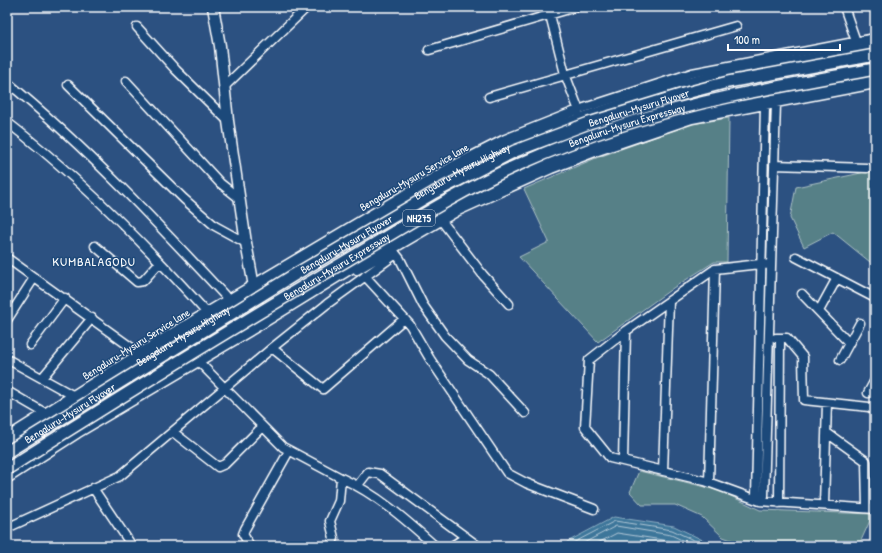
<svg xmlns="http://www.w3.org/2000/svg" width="882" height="553" font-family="'Patrick Hand',sans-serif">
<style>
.green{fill:#578087;stroke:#abc0c3}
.water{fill:#3e769a;stroke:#8badc2}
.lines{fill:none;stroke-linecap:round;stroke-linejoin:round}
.shore{stroke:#b2c8d7;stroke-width:1}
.minor-casing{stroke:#fff;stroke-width:11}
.major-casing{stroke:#fff;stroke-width:13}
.highway-casing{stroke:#fff;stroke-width:14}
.minor{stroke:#1f4a7a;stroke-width:8}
.major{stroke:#1f4a7a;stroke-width:10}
.highway{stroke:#1f4a7a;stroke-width:11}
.highway-bridge-casing{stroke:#fff;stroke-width:14;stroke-linecap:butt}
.highway-bridge{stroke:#1f4a7a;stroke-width:11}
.labels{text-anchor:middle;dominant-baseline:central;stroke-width:3;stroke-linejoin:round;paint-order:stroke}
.shield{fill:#1f4a7a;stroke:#bcc9d7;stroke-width:1}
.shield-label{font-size:10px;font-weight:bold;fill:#fff}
.street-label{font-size:11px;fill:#fff;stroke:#1f4a7a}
.quarter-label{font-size:13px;letter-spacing:1px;fill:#fff;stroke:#1f4a7a}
</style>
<rect width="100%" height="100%" fill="#2c5181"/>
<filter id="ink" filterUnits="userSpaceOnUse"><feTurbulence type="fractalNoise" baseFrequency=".025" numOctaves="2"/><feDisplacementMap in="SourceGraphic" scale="8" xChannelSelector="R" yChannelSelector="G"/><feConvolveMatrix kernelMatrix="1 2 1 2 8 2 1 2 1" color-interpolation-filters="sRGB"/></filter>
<g filter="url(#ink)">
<path class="green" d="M 729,118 L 727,262 L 714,262 L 673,288 L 598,342 L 519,257 L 549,242 L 524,189 L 596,158 L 691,124 Z
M 875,166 L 875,266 L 833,232 L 804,247 L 790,218 L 796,187 L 861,173 Z
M 639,471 L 718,490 L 760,510 L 873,514 L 859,545 L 808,543 L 745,545 L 723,537 L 702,517 L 675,505 L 642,505 L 630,492 Z"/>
<path class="water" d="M 614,517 L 674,526 L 715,546 L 566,546 L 567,542 Z"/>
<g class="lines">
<path class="shore" d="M 570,546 L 571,544 L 615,521 L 672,530 L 706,546
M 578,546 L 616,526 L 671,535 L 695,546
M 592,546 L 617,533 L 669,541 L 680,546"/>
<defs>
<path id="minor" d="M 548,7 L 565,74 L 591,142
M 844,7 L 859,50 L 865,77
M 137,27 L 176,70 L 228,121
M 429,50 L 576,7
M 126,81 L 220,183 L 240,199
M 7,82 C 87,148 158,224 228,299
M 68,85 L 184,199 L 215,226 L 246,243
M 225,86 L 307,7
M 489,97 L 736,26
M 7,122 C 80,178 146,245 207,313
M 774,165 L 867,168
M 441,220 L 483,275 L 509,304
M 95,246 L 137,282 L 143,281 L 160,262
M 396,254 L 400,259 L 423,305 L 445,336 L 468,360 L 489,374 L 525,413
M 796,257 L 875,298
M 7,258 L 139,353
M 771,265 L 760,264 L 715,269 L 626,331 L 589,360 L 585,427 L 610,458 L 705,481 L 760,501 L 875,509
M 357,270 L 458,211 L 551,169 L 595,152 L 692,119 L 875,84
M 365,276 L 410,325 L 430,359 L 507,473 L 526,483 L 594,509
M 802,294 L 849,343
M 819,311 L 837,278
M 7,320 L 34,278
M 776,338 L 787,338 L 803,357 L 804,400 L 869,407 L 875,411
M 30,345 L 65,298
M 272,348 L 323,389 L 404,319
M 7,359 L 74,396
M 840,360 L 860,323
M 201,364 L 283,447 L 341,478
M 42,378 L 92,318
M 7,391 L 45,413
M 868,393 L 875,380
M 173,432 L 218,467 L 225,464 L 262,427
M 827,433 L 866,461 L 867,508
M 7,437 L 170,334 L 454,165 L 505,139 L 578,110 L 692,73 L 875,38
M 623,461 L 626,331
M 663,471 L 669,301
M 709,482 L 715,269
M 358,485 L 368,472 L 380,474 L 478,546
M 93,488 L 132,546
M 760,501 L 764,496 L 776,103
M 760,501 L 756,497 L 765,105
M 779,503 L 780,338
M 824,505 L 827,403
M 7,528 L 120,476 L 272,348 L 327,304 L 396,254 L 393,249
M 250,546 L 243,534 L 245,529 L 289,451
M 331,546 L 334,538 L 330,521 L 339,501 L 341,478 C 377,494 406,520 435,546
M 452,546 L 466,537"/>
<path id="major" d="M 213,7 L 220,46 L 228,121 L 246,243 L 260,319"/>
<g id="highway">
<path id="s1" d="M 7,445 L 152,354 L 389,212 L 462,169 L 528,137 L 678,86 L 739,71 L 793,63 L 875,47"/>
<path d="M 7,477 L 77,432 L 261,323 L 415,228 L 457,204 L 515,176 L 673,117 L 772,96 L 875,77"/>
</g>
</defs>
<use href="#minor" class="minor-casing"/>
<use href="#major" class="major-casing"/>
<use href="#highway" class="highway-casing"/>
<use href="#minor" class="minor"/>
<use href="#major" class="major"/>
<use href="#highway" class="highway"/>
<defs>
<g id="highway-bridge">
<path id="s2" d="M 7,452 L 294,275 L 435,192 L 515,151 L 589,123 L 690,92 L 728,82 L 875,55"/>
<path id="s3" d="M 7,469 C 119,398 232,328 346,261 C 403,227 459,191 520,164 C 585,135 662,111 732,96 C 779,86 827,78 875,69"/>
</g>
</defs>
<use href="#highway-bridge" class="highway-bridge-casing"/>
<use href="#highway-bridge" class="highway-bridge"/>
</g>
</g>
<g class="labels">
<rect class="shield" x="403" y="210" width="32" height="16" rx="3"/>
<g class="shield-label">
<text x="419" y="218">NH275</text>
</g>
<g class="street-label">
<text stroke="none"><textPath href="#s2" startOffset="722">Bengaluru-Mysuru Flyover</textPath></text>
<text stroke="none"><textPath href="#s3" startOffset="711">Bengaluru-Mysuru Expressway</textPath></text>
<text stroke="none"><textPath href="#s1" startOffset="531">Bengaluru-Mysuru Highway</textPath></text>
<text transform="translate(414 177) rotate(-30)">Bengaluru-Mysuru Service lane</text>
<text stroke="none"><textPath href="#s2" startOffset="398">Bengaluru-Mysuru Flyover</textPath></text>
<text stroke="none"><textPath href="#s3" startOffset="387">Bengaluru-Mysuru Expressway</textPath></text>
<text stroke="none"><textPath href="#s1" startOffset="207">Bengaluru-Mysuru Highway</textPath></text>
<text transform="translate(136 344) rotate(-32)">Bengaluru-Mysuru Service lane</text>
<text stroke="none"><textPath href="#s2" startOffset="74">Bengaluru-Mysuru Flyover</textPath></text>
</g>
<g class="quarter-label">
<text x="94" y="261">KUMBALAGODU</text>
</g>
</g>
<rect width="882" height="553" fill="none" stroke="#1f4a7a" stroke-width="24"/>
<rect x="12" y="12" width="858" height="529" fill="none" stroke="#fff" stroke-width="1.5" filter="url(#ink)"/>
<path d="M728 44v6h112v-6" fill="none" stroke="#ffffff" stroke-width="2"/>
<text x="734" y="44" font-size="12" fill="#ffffff" stroke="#1f4a7a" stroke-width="3" paint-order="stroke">100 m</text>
</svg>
